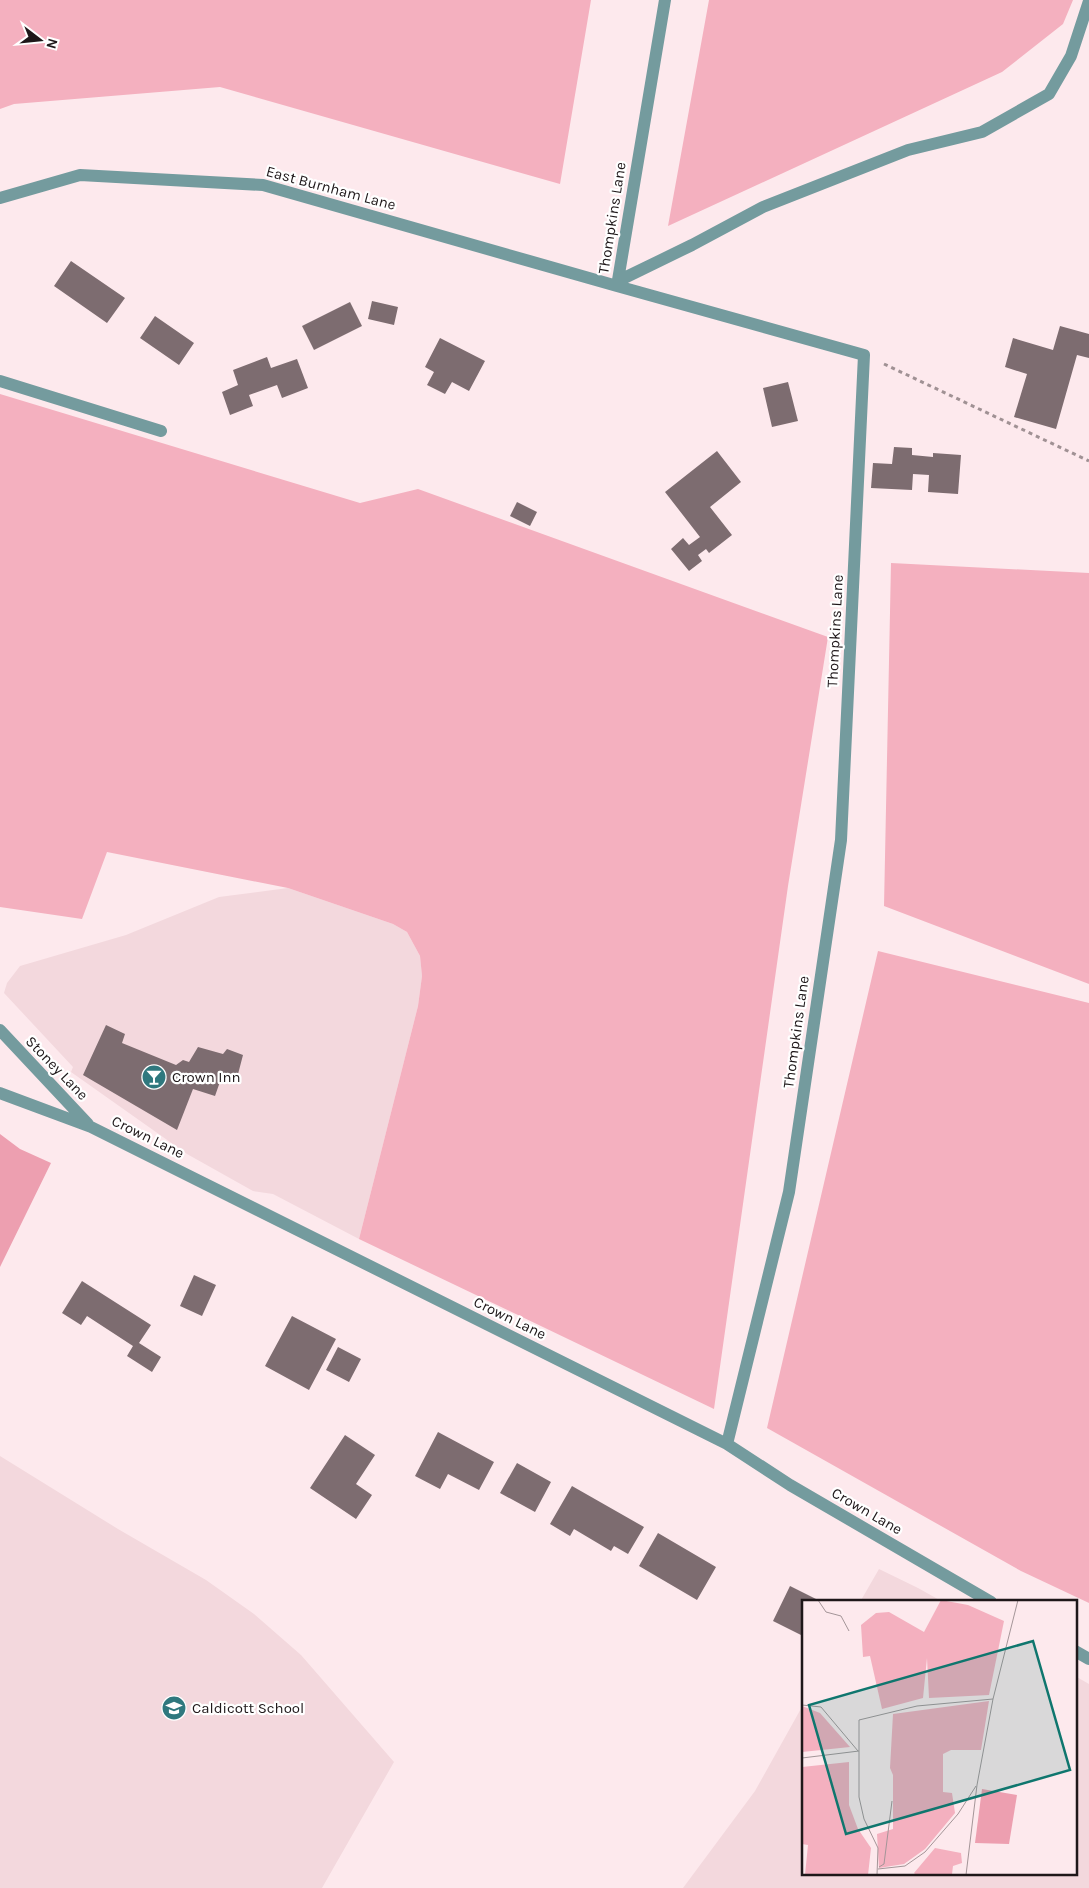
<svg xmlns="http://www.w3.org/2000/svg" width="1089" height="1888" font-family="Karla,sans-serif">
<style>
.built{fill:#f3d8dd}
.green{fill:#f4b0bf}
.forest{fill:#ed9fb0}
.building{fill:#7d6c70}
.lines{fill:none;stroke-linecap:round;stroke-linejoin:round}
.path{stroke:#a09194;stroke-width:3;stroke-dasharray:4 4;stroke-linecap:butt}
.minor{stroke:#749b9e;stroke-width:12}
.labels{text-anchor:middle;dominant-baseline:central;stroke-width:4.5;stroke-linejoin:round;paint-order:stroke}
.street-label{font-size:15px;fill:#1e1719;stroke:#fff}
.poi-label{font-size:15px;fill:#1e1719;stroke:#fff;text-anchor:start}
.inset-road{fill:none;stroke:#a49598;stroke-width:1}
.view{fill:#0f766e;fill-opacity:0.15;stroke:#0f766e;stroke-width:2.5}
.inset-edge{fill:none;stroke:#1e1719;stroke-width:2.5}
</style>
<rect width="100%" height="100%" fill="#fde9ed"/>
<path class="built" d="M 288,888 L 393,924 L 407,932 L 420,956 L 422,976 L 418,1006 L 359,1239 L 273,1194 L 253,1191 L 187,1154 L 71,1072 L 73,1067 L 4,993 L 7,983 L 20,966 L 126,935 L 219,897 Z
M 0,1456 L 118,1529 L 206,1580 L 254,1614 L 301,1655 L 394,1762 L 322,1888 L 0,1888 Z
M 879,1569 L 918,1588 L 943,1602 L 860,1602 Z
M 1075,1676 L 1089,1684 L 1089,1888 L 683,1888 L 755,1791 L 803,1705 L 803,1874 L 1075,1874 Z"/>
<path class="green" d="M 0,0 L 591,0 L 560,184 L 220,87 L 14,104 L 0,109 Z
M 709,0 L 1073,0 L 1063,24 L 1002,72 L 668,226 Z
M 0,394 L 360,503 L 418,489 L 828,637 L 788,886 L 714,1409 L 359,1239 L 418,1006 L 422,976 L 420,956 L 407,932 L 393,924 L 288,888 L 107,852 L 82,919 L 0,907 Z
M 891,563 L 1089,573 L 1089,984 L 884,906 Z
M 878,951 L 1089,1003 L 1089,1603 L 1021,1571 L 767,1428 Z"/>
<path class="forest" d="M 0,1134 L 20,1149 L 51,1163 L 0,1267 Z"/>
<path class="building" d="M 71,261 L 125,298 L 107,323 L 54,286 Z
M 372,301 L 398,307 L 394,325 L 368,319 Z
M 350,302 L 362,326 L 314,350 L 302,326 Z
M 155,316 L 194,343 L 179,365 L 140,338 Z
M 1060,326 L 1089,334 L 1089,358 L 1077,355 L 1056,429 L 1014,417 L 1027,374 L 1005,367 L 1013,338 L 1053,350 Z
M 440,338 L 485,361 L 469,391 L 452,382 L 445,394 L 427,385 L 434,372 L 425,367 Z
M 267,357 L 271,368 L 297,359 L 308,388 L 282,398 L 277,385 L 249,395 L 253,406 L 230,415 L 222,392 L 238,385 L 233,370 Z
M 788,382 L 798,421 L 772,427 L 763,388 Z
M 894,447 L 912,448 L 912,455 L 933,457 L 933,453 L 961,455 L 958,494 L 928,492 L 929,475 L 913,474 L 912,490 L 871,488 L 873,463 L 892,464 Z
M 717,451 L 741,482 L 710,507 L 732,535 L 709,553 L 706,549 L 698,555 L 702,561 L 689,571 L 671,549 L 683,538 L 689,545 L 700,537 L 665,492 Z
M 517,502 L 537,512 L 530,526 L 510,516 Z
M 106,1025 L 125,1034 L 122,1043 L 176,1065 L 183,1060 L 189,1062 L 198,1047 L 223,1054 L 227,1049 L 243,1055 L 237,1078 L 222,1076 L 215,1096 L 193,1089 L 177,1130 L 83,1075 Z
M 194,1275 L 216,1285 L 202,1316 L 180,1306 Z
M 82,1281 L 151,1325 L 139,1343 L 161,1357 L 152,1372 L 127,1356 L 133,1346 L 87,1316 L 81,1325 L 62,1313 Z
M 292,1316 L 336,1339 L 309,1390 L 265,1366 Z
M 338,1347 L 361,1359 L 349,1382 L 326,1370 Z
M 438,1432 L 494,1462 L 479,1490 L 448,1474 L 440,1489 L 415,1476 Z
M 345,1435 L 375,1455 L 356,1484 L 372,1495 L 356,1519 L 310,1488 Z
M 517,1463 L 551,1482 L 535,1512 L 500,1493 Z
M 572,1486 L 644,1527 L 628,1554 L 614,1546 L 611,1551 L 574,1529 L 570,1536 L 550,1524 Z
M 658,1533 L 716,1567 L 697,1600 L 639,1566 Z
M 790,1586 L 822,1602 L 803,1602 L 803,1636 L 773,1621 Z"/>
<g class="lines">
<path class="path" d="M 884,364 L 1089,461"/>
<path class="minor" d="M 665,0 L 617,286 L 864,355 L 841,840 L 789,1192 L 727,1444
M 0,198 L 80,175 L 263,185 L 617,286
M 618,281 L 692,245 L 763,207 L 908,150 L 982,132 L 1049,94 L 1071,56 L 1089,1
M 0,381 L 161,431
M 0,1030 L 88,1124
M 0,1093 L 91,1127 L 727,1444 L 790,1485 L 991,1602
M 1075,1651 L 1089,1659"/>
</g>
<defs>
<symbol id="bar-disc" viewBox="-11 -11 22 22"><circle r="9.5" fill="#2f787e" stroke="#fff"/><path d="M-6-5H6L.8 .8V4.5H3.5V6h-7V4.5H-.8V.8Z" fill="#fff"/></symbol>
<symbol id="school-disc" viewBox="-11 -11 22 22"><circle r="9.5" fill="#2f787e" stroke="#fff"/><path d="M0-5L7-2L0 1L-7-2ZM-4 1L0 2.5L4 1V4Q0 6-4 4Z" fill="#fff"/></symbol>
</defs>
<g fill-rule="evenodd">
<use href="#bar-disc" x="140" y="1063" width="28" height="28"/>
<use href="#school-disc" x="160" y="1694" width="28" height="28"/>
</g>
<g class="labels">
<g class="street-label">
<text transform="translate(331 188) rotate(15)">East Burnham Lane</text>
<text transform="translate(612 218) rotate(-81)">Thompkins Lane</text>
<text transform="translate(835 631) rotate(-87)">Thompkins Lane</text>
<text transform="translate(796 1032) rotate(-82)">Thompkins Lane</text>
<text transform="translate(57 1068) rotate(46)">Stoney Lane</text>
<text transform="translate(148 1137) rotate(26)">Crown Lane</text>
<text transform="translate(510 1318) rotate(26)">Crown Lane</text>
<text transform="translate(867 1511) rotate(30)">Crown Lane</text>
</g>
<g class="poi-label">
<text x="172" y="1077">Crown Inn</text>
<text x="192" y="1708">Caldicott School</text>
</g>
</g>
<g transform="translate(802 1600)">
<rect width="275" height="275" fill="#fde9ed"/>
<path d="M 139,0 L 166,5 L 202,21 L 187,95 L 127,98 L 125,58 L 121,98 L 80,109 L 68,56 L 61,57 L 59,25 L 74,13 L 87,12 L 122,32 ZM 187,101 L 179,150 L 149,150 L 141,154 L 141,192 L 150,193 L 153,213 L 123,249 L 102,264 L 77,268 L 75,234 L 91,229 L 91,175 L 88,168 L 91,114 ZM 0,106 L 18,113 L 48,147 L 0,152 ZM 47,162 L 47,205 L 56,229 L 69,248 L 66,275 L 3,275 L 6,245 L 0,244 L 0,167 ZM 133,248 L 159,253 L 160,263 L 151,266 L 150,274 L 114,275 L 112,273 Z" fill="#f4b0bf"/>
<path d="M 180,189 L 215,195 L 207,244 L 173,243 Z" fill="#ed9fb0"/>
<path class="inset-road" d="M 16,0 L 24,12 L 39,16 L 47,31M 0,105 L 19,107 L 56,151M 57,151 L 57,197 L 62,219 L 76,248 L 75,275M 0,158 L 57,151 L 57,120 L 115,106 L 191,99M 77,267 L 82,264 L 90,201M 76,269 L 103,266 L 123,252 L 156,214 L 174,186M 164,275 L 175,185 L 191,99 L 216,0"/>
<path class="view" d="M 231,41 L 268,170 L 44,234 L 7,105 Z"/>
<rect width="275" height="275" class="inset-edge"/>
</g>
<g transform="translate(40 40) rotate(106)" stroke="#ffffff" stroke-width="4" paint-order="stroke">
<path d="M0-4L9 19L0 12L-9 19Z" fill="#1e1719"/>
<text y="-8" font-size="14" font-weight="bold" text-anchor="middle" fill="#1e1719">N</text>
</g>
</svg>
